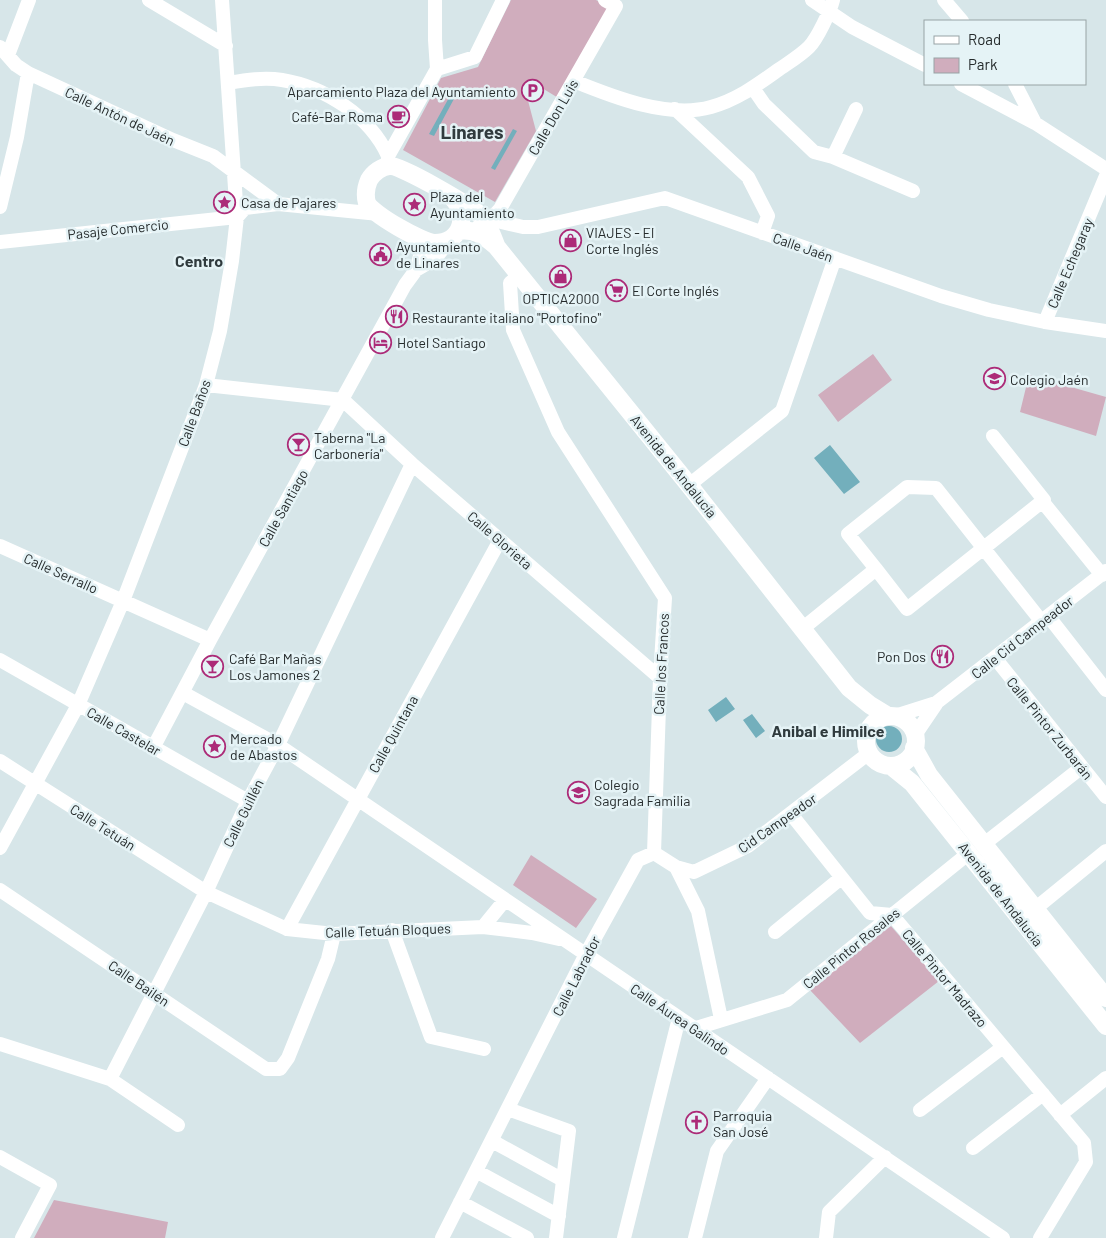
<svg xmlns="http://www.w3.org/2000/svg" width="1106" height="1238" font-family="Barlow,sans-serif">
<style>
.green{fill:#d0adbd}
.water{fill:#73afbc}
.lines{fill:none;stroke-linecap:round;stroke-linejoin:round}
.minor{stroke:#fff;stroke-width:14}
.major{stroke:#fff;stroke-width:18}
.labels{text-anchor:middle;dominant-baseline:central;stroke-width:5;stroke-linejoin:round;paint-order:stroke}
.poi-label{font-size:14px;fill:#252b2c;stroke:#e5f3f6;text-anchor:start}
.street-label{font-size:14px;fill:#252b2c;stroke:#e5f3f6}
.quarter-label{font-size:16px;font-weight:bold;fill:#303b3e;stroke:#e5f3f6}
.district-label{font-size:19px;font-weight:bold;fill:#303b3e;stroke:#e5f3f6}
</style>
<rect width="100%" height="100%" fill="#d7e6e9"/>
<path class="green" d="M 511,0 L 596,0 L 610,8 L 560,99 L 537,85 L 526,93 L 536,131 L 495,202 L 403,150 L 441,78 L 478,67 Z
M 873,354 L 892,380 L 838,422 L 818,395 Z
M 1029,375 L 1106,397 L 1096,436 L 1020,412 Z
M 531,855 L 597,899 L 576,928 L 513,885 Z
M 890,925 L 939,981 L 860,1043 L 809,989 Z
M 54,1200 L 168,1222 L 165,1238 L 34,1238 Z"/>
<path class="water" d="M 451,94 L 455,97 L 434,136 L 429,134 Z
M 513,129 L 517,131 L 495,170 L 491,168 Z
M 830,445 L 860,482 L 844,494 L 814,458 Z
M 726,697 L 735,709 L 716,722 L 708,710 Z
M 752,714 L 765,731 L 756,738 L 743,720 Z
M876 739a13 13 0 1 1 26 0a13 13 0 1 1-26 0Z"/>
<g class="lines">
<path class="minor" d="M 149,0 L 226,46
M 435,0 L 435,40 L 437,69
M 812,0 L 852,27 L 925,65
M 944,0 L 962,21
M 0,47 L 16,65 L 28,73 L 173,140 L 213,156 L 278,204
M 8,55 L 29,0
M 437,69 L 475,57 L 503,0
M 574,81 C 613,97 669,119 711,107 C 737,100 757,85 778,70 C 788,63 800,56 809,47 C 817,39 830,12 833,0
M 228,83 C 246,80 264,77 282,80 C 325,87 370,116 388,156
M 961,84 L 1035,123 L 1106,169
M 1015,84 L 1035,123
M 753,88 L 764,104 L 814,152 L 833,157 L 913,191
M 675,109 L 748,177 L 768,216 L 762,233
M 833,157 L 856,109
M 388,163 L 388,156 L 437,69
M 0,207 L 17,137 L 28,73
M 237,217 L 245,208 L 278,204 L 379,214
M 487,223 L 500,209 L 616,6 L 605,0
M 478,227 L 497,221 L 523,227 L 538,227 L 665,198 L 941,296 L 989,310 L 1045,322 L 1106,331
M 0,242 L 237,217
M 416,270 C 432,261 440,256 449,239
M 519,275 L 510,283 L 513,330 L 558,432 L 665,598 L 660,678 L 654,853
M 1045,322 L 1106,176
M 206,385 L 343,400
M 343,400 L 412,464 L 660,678
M 689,485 L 782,411 L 835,258
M 1042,501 L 1102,575
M 0,546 L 210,640
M 876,569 L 848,534 L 907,487 L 936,488 L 1042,622
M 1049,617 L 1106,690
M 802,629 L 876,569 L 907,609 L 1044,500 L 993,436
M 995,658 L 1106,797
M 0,660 L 248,801
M 183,693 L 278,745 L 1003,1238
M 895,716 L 936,703 L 1106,571
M 915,735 L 936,704
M 153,748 L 210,640 L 405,285 L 416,270 L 422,249 L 419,242 L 411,234
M 0,761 L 206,892 L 287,929 L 334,934 L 483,927 L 532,933 L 559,939
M 791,814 L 870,913 L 892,915 L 1084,1143 L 1086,1162 L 1040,1238
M 984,844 L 1082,767
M 0,848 L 78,705 L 123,601 L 206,385 L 220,331 L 232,261 L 237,217 L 222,0
M 654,853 L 676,867 L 698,911 L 721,1019
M 676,867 L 694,872 L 748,846 L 869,753
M 0,890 L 266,1069 L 280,1069 L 288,1058 L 328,959 L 334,934
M 1036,908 L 1106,851
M 483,927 L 505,900
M 287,929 L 500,540
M 392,930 L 431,1037 L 484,1049
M 775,932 L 841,878
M 693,1029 L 787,1000 L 969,853
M 0,1044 L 110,1079 L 178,1125
M 110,1079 L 206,892 L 248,801 L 278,745 L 412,464
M 508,1109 L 569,1131 L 556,1238
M 920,1110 L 1003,1047
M 1060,1115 L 1106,1078
M 492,1141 L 563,1180
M 973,1148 L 1043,1094
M 0,1157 L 50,1185 L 22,1238
M 476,1171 L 559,1216
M 460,1202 L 527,1238
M 442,1238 L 586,954 L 638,860 L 654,853
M 624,1238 L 679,1018
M 695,1238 L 717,1151 L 768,1078
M 826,1238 L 829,1212 L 885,1157"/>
<path class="major" d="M 448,194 C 470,211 464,242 435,243 C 423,243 372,214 367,203 C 365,196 366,187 369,180 C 373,173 382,166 390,166 C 401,165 471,206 480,215 C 488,223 492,235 496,245
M 458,231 C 474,228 484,236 496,246 L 689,485 L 849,688 L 870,705 L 888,716
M866 741a25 25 0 1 1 50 0a25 25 0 1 1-50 0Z
M 914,748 L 929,775 L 1106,998
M 891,766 L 912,783 L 1106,1026"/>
</g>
<defs>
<symbol id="parking-ring" viewBox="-11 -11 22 22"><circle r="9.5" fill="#e5f3f6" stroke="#ac2b78" stroke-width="1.5"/><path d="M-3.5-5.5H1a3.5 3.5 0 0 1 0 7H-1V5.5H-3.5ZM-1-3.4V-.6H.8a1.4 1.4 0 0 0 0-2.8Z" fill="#ac2b78"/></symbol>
<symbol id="cafe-ring" viewBox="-11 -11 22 22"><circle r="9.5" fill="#e5f3f6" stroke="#ac2b78" stroke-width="1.5"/><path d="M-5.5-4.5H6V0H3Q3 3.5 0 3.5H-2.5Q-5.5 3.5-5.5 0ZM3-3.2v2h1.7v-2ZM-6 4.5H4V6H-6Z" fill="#ac2b78"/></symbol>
<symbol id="sight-ring" viewBox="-11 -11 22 22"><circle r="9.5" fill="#e5f3f6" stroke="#ac2b78" stroke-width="1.5"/><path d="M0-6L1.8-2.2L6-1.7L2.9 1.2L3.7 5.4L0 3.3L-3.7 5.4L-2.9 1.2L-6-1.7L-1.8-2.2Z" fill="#ac2b78"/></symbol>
<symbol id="shop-ring" viewBox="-11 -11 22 22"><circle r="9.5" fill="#e5f3f6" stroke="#ac2b78" stroke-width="1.5"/><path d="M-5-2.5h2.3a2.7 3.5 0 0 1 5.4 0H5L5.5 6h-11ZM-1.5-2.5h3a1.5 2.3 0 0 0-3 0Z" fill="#ac2b78"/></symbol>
<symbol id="civic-ring" viewBox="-11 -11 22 22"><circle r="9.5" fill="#e5f3f6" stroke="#ac2b78" stroke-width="1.5"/><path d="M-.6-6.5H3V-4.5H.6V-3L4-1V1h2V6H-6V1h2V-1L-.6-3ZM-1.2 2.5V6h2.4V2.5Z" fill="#ac2b78"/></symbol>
<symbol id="supermarket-ring" viewBox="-11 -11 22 22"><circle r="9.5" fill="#e5f3f6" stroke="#ac2b78" stroke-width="1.5"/><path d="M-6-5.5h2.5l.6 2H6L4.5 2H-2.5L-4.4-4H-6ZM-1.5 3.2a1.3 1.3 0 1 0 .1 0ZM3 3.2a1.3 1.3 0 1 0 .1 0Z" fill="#ac2b78"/></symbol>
<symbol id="restaurant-ring" viewBox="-11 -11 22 22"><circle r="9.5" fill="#e5f3f6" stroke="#ac2b78" stroke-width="1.5"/><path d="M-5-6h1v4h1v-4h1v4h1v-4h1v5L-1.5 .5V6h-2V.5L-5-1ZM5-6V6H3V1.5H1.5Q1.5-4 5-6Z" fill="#ac2b78"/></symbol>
<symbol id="hotel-ring" viewBox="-11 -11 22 22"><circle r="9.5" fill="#e5f3f6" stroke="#ac2b78" stroke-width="1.5"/><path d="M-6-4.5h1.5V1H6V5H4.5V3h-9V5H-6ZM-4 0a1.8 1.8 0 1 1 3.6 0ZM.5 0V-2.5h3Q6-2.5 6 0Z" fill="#ac2b78"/></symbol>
<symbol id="school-ring" viewBox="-11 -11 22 22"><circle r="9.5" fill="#e5f3f6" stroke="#ac2b78" stroke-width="1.5"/><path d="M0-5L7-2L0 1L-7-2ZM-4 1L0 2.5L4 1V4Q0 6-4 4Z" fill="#ac2b78"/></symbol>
<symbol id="bar-ring" viewBox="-11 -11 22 22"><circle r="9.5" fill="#e5f3f6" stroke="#ac2b78" stroke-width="1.5"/><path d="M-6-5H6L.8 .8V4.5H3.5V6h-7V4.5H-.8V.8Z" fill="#ac2b78"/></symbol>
<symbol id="church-ring" viewBox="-11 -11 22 22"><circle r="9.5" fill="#e5f3f6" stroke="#ac2b78" stroke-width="1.5"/><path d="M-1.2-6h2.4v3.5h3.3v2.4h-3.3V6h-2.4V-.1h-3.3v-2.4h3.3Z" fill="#ac2b78"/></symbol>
</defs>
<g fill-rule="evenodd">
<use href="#parking-ring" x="520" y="78" width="25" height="25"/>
<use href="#cafe-ring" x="386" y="104" width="25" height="25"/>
<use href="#sight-ring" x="212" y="190" width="25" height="25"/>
<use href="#sight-ring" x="402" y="192" width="25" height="25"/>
<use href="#shop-ring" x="558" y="228" width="25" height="25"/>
<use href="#civic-ring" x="368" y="242" width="25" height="25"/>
<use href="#shop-ring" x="548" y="264" width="25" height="25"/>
<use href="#supermarket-ring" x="604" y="278" width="25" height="25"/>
<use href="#restaurant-ring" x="384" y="304" width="25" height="25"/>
<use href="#hotel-ring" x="368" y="330" width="25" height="25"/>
<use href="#school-ring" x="982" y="366" width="25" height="25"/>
<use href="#bar-ring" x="286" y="432" width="25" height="25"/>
<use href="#restaurant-ring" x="930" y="644" width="25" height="25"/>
<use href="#bar-ring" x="200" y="654" width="25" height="25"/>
<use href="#sight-ring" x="202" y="734" width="25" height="25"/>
<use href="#school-ring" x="566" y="780" width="25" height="25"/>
<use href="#church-ring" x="684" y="1110" width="25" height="25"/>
</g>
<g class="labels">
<g class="poi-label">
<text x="516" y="91" text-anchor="end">Aparcamiento Plaza del Ayuntamiento</text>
<text x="383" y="116" text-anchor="end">Café-Bar Roma</text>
<text x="430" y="196">Plaza del<tspan x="430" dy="16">Ayuntamiento</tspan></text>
<text x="241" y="202">Casa de Pajares</text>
<text x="586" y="232">VIAJES - El<tspan x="586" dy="16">Corte Inglés</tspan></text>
<text x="396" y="246">Ayuntamiento<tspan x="396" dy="16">de Linares</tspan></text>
<text x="632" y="290">El Corte Inglés</text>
<text x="561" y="298" text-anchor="middle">OPTICA2000</text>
<text x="412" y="317">Restaurante italiano "Portofino"</text>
<text x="397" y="342">Hotel Santiago</text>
<text x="1010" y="379">Colegio Jaén</text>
<text x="314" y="437">Taberna "La<tspan x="314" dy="16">Carbonería"</tspan></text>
<text x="926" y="656" text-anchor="end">Pon Dos</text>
<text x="229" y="658">Café Bar Mañas<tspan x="229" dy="16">Los Jamones 2</tspan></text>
<text x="230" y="738">Mercado<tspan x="230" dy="16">de Abastos</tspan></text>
<text x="594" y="784">Colegio<tspan x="594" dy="16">Sagrada Familia</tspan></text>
<text x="713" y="1115">Parroquia<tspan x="713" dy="16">San José</tspan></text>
</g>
<g class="street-label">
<text transform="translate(120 116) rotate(25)">Calle Antón de Jaén</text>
<text transform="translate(553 117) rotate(-60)">Calle Don Luis</text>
<text transform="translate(118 229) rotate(-6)">Pasaje Comercio</text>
<text transform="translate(803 247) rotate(19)">Calle Jaén</text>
<text transform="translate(1070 263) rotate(-67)">Calle Echegaray</text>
<text transform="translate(194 413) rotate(-70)">Calle Baños</text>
<text transform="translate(674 466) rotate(51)">Avenida de Andalucía</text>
<text transform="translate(283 508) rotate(-61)">Calle Santiago</text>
<text transform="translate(500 540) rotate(41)">Calle Glorieta</text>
<text transform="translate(61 573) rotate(24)">Calle Serrallo</text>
<text transform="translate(1022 637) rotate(-38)">Calle Cid Campeador</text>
<text transform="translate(661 664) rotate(-87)">Calle los Francos</text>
<text transform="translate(1050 728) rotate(51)">Calle Pintor Zurbarán</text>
<text transform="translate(124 731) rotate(30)">Calle Castelar</text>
<text transform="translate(393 734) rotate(-61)">Calle Quintana</text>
<text transform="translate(243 813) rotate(-64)">Calle Guillén</text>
<text transform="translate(777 823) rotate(-35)">Cid Campeador</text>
<text transform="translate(103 827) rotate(32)">Calle Tetuán</text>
<text transform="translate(1001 894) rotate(52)">Avenida de Andalucía</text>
<text transform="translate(388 930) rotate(-2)">Calle Tetuán Bloques</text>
<text transform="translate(851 948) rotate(-39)">Calle Pintor Rosales</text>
<text transform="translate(576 976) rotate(-63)">Calle Labrador</text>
<text transform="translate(945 978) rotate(50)">Calle Pintor Madrazo</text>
<text transform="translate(139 983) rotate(34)">Calle Bailén</text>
<text transform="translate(680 1019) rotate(34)">Calle Áurea Galindo</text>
</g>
<g class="quarter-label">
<text x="199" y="260">Centro</text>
<text x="828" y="730">Anibal e Himilce</text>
</g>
<g class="district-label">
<text x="472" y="131">Linares</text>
</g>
</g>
<rect x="924" y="20" width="162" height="65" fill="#e5f3f6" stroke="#98a3a5"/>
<rect x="934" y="36" width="25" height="8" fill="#ffffff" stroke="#98a3a5"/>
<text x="968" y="45" font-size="15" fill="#252b2c">Road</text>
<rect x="934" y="58" width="25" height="15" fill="#d0adbd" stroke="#98a3a5"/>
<text x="968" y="70" font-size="15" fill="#252b2c">Park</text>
</svg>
